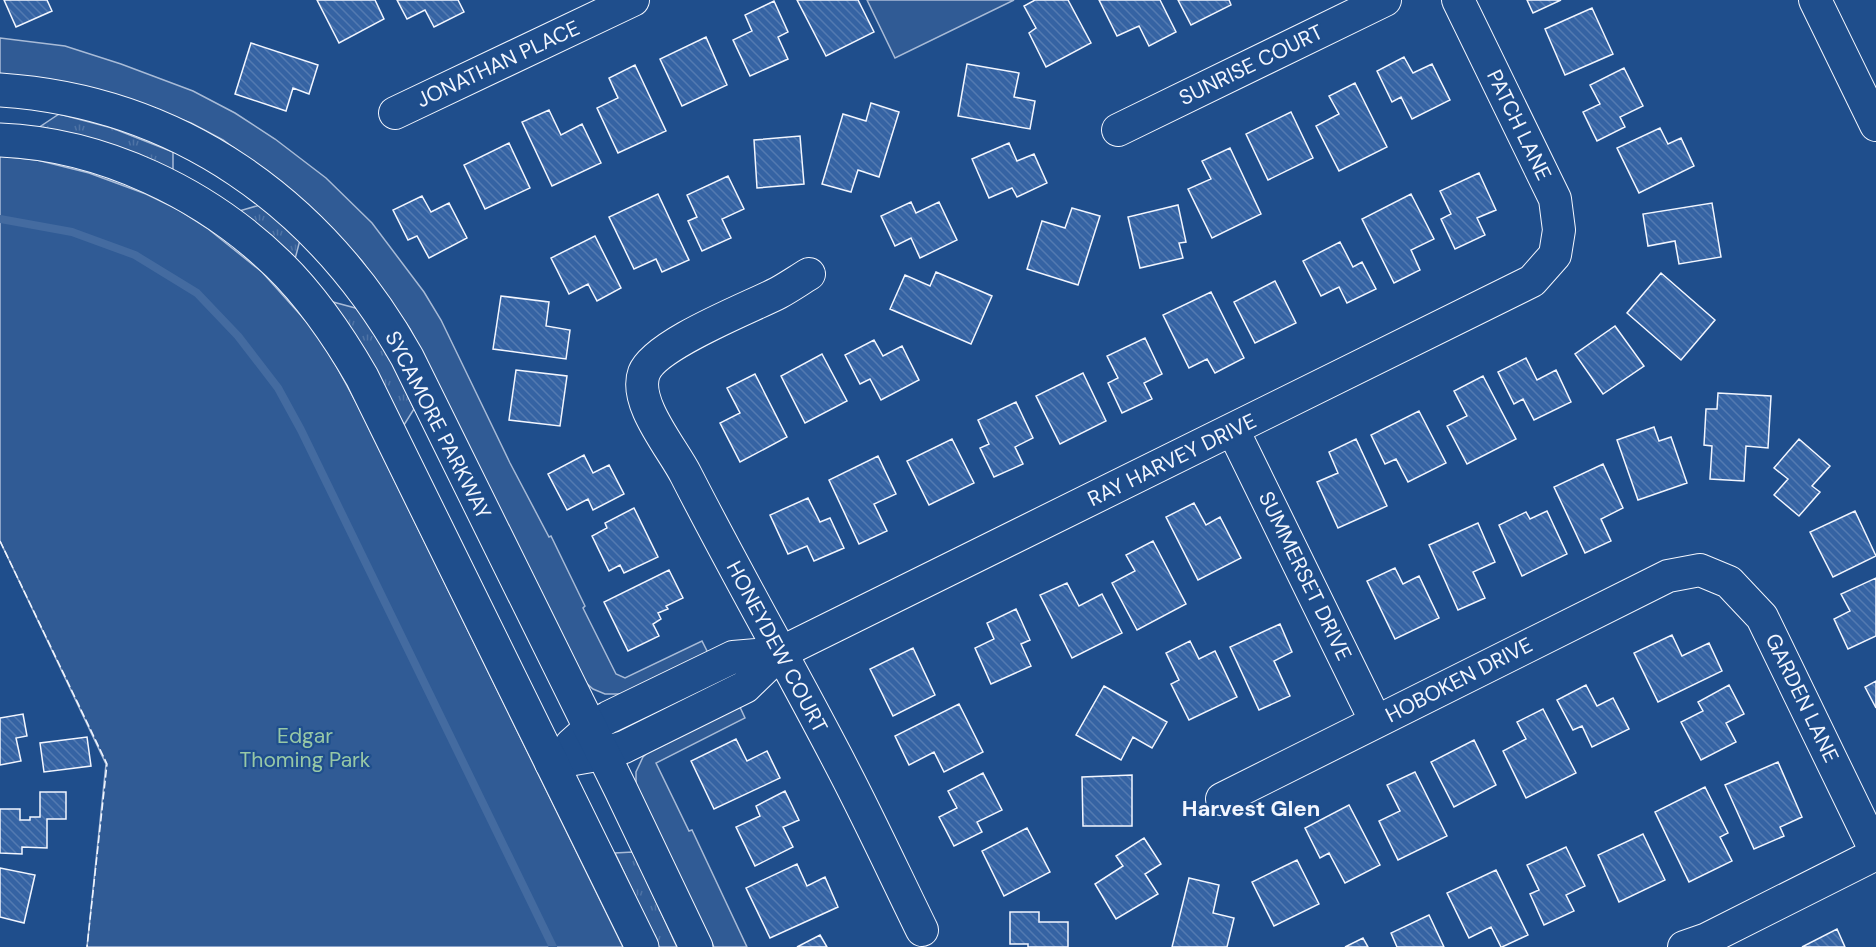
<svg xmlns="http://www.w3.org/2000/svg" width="1876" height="947" font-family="'DM Sans',sans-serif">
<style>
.grass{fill:url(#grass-tufts);stroke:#a8bbd7;stroke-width:1.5}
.built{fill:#305b95;stroke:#a8bbd7;stroke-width:1.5}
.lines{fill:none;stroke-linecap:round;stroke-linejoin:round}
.stream{stroke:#446ba0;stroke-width:8}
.building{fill:url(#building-back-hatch);stroke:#f2f6ff;stroke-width:1.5}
.minor-casing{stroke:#f2f6ff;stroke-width:34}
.major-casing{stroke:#f2f6ff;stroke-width:35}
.minor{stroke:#1f4e8c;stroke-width:32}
.major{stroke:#1f4e8c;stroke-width:33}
.fence{stroke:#f2f6ff;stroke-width:1.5;stroke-dasharray:8 3;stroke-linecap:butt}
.labels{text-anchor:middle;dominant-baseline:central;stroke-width:4.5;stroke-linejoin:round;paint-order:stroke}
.street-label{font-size:21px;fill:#f2f6ff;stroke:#1f4e8c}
.park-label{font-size:21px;fill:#97c8a6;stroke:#1f4e8c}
.neighbourhood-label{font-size:22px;font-weight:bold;fill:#f2f6ff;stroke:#1f4e8c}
</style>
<defs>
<pattern id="grass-tufts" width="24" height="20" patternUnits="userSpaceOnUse" patternTransform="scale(1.5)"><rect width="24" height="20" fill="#305b95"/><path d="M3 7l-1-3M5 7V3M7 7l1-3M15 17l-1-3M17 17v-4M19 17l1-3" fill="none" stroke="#4e73a5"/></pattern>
<pattern id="building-back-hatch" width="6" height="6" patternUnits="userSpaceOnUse" patternTransform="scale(1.5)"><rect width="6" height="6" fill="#3563a3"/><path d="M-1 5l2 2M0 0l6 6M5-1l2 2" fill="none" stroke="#537ab1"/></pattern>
</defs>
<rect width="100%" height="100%" fill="#1f4e8c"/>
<path class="grass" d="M 59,114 L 112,128 L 173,152 L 173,171 L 38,128 Z
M 260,205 L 300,240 L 295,259 L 239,211 Z
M 333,302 L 359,309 L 392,363 L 414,409 L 404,425 L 373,364 Z
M 633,852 L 677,947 L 659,947 L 615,853 Z"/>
<path class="built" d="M 867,0 L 1014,0 L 895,58 Z
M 0,38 L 65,46 L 121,64 L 193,91 L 235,113 L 275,139 L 326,178 L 372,223 L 424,292 L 441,320 L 510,463 L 549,537 L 551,536 L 585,606 L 583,608 L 616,674 L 625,678 L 702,641 L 708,653 L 623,694 L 605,694 L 593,689 L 585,682 L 422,352 L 410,329 L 362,261 L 319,215 L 288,188 L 223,140 L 191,123 L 118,96 L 0,75 Z
M 0,156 L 37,160 L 89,173 L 146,194 L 179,210 L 207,228 L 262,272 L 314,330 L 334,362 L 358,406 L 623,947 L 87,947 L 106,764 L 0,541 Z
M 739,705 L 745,718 L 656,763 L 689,831 L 692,830 L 747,947 L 714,947 L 639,795 L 636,787 L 636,772 L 643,757 L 650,750 Z"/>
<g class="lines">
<path class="stream" d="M 0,219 L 72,232 L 135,255 L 197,293 L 238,336 L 278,388 L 301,430 L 553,947"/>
</g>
<path class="building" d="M 4,0 L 47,0 L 52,11 L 16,27 Z
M 317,0 L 375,0 L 384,19 L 339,43 Z
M 397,0 L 458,0 L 464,12 L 434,27 L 425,10 L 407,19 Z
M 797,0 L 858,0 L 874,32 L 826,56 Z
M 1035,0 L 1068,0 L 1091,43 L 1046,67 L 1029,33 L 1036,28 L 1024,6 Z
M 1099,0 L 1160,0 L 1176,32 L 1149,46 L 1139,26 L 1117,36 Z
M 1178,0 L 1229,0 L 1231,5 L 1191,25 Z
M 1527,0 L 1561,0 L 1533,13 Z
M 774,1 L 788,32 L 778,37 L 788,59 L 750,76 L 733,40 L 752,31 L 745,15 Z
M 1592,8 L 1613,54 L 1565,75 L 1545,29 Z
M 706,37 L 727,85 L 682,106 L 660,59 Z
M 251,43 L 318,65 L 309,94 L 293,88 L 286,111 L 235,94 Z
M 1404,57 L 1413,73 L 1432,64 L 1450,100 L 1412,119 L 1401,97 L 1392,102 L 1377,71 Z
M 967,64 L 1019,73 L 1014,97 L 1035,101 L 1030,129 L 958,116 Z
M 635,65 L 666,131 L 618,153 L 597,108 L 618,98 L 609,78 Z
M 1624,68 L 1643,106 L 1620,117 L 1625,127 L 1597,141 L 1583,112 L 1600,104 L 1590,85 Z
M 1355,83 L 1387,147 L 1339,171 L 1316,126 L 1339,114 L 1329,96 Z
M 871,103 L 899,112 L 879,177 L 858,170 L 851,192 L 822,184 L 843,114 L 866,121 Z
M 549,110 L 561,135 L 582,124 L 601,163 L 552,186 L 522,122 Z
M 1291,112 L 1313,158 L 1268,180 L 1246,134 Z
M 1660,128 L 1668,144 L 1681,138 L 1694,166 L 1639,193 L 1617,148 Z
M 800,136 L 804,184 L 757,188 L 754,140 Z
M 509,143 L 530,188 L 485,209 L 464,165 Z
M 1009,143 L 1017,161 L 1034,154 L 1047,183 L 1017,197 L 1012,188 L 989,198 L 972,159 Z
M 1230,148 L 1261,214 L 1212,238 L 1188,189 L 1211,179 L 1202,161 Z
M 1479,173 L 1496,210 L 1477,218 L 1485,235 L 1455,249 L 1441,219 L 1451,214 L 1440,191 Z
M 728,176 L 744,209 L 722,219 L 731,238 L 702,251 L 688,221 L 697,217 L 687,195 Z
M 658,194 L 689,260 L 662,272 L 656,259 L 634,269 L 609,217 Z
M 1411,194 L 1434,239 L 1411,250 L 1420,270 L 1394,283 L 1362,219 Z
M 422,196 L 431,212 L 449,203 L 467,238 L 429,258 L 417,236 L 408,240 L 393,210 Z
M 911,202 L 916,213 L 939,202 L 957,240 L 920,258 L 911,238 L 895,246 L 881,216 Z
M 1712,203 L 1721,257 L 1679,264 L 1675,241 L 1648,246 L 1643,214 Z
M 1178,205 L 1186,242 L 1179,243 L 1183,258 L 1140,268 L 1128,217 Z
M 1072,208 L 1100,216 L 1078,285 L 1027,269 L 1042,221 L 1065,228 Z
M 595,236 L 621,288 L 597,301 L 588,284 L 569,294 L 551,258 Z
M 1340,242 L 1353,267 L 1362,262 L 1376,289 L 1347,303 L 1339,287 L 1321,296 L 1303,261 Z
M 936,272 L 992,296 L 971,344 L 890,309 L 905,275 L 930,286 Z
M 1661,273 L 1715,320 L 1681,360 L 1627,313 Z
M 1275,281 L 1296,323 L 1255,343 L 1234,302 Z
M 1211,292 L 1244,358 L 1215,373 L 1207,359 L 1189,368 L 1163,315 Z
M 501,296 L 549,302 L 546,326 L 570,330 L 566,359 L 493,349 Z
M 1615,326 L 1644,366 L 1603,394 L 1575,354 Z
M 1145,338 L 1162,374 L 1144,383 L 1152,399 L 1122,413 L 1108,383 L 1118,378 L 1107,356 Z
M 874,340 L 883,356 L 902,346 L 919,380 L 881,400 L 870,379 L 860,384 L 845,355 Z
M 822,354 L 847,401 L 805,423 L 781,376 Z
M 1526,358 L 1537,380 L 1556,370 L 1571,402 L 1534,420 L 1523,399 L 1514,404 L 1498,372 Z
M 516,370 L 567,376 L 560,426 L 509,420 Z
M 1083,373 L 1106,421 L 1060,444 L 1036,396 Z
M 755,374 L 787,437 L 740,462 L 720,423 L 740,413 L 727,388 Z
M 1483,376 L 1516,439 L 1467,464 L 1447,426 L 1467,416 L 1454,391 Z
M 1718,393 L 1771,396 L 1768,448 L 1746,446 L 1744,481 L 1710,479 L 1712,446 L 1704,445 L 1706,409 L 1717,409 Z
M 1016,402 L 1033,438 L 1015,447 L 1023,464 L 994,477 L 980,448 L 989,444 L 978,420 Z
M 1419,411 L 1446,463 L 1408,482 L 1396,459 L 1385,464 L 1371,435 Z
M 1654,427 L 1659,441 L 1671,437 L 1687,483 L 1638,500 L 1617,440 Z
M 952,439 L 974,483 L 929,505 L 907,461 Z
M 1356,439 L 1387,506 L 1338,528 L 1317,482 L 1338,473 L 1329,452 Z
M 1799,439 L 1830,466 L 1812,486 L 1820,492 L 1799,516 L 1774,495 L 1788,479 L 1774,468 Z
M 584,455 L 593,473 L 609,465 L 624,494 L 593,510 L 588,499 L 567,510 L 548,474 Z
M 878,456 L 896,494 L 874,504 L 887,531 L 859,544 L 829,480 Z
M 1603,464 L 1623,508 L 1601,519 L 1611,541 L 1585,553 L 1554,487 Z
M 808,498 L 820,522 L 830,518 L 844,548 L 814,561 L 807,546 L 788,554 L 770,515 Z
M 1194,503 L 1206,525 L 1220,517 L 1241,558 L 1198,580 L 1166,517 Z
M 634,508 L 658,557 L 624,573 L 620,565 L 609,571 L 592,536 L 607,528 L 605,523 Z
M 1547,511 L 1567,554 L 1522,576 L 1499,525 L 1526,512 L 1530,519 Z
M 1855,511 L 1876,556 L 1833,577 L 1810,532 Z
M 1478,523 L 1495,562 L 1473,572 L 1485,598 L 1458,610 L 1429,545 Z
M 1153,541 L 1186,604 L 1137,630 L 1112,583 L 1135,571 L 1126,555 Z
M 1395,568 L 1403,584 L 1419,576 L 1439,618 L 1395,639 L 1367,581 Z
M 669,570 L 683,598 L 666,606 L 668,609 L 658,613 L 661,619 L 653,624 L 659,636 L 628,651 L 604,602 Z
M 1876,578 L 1876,636 L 1848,649 L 1834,619 L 1850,611 L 1841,594 Z
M 1067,583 L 1079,606 L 1102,594 L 1122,633 L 1072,658 L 1040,595 Z
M 1016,609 L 1030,640 L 1021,644 L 1031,666 L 991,684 L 975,648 L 994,639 L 987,623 Z
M 1280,624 L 1292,652 L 1274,661 L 1290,696 L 1259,710 L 1230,647 Z
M 1672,635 L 1682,656 L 1709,643 L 1722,671 L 1658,702 L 1634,653 Z
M 1190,641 L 1199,659 L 1215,651 L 1237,697 L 1189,720 L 1171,684 L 1179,680 L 1166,653 Z
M 913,648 L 935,695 L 893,716 L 870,669 Z
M 1876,681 L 1876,708 L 1865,687 Z
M 1586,685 L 1597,706 L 1613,698 L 1629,729 L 1592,747 L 1582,726 L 1573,730 L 1557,700 Z
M 1729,685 L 1744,714 L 1726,723 L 1736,742 L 1701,760 L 1681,722 L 1703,711 L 1698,702 Z
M 1104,686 L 1167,722 L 1152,748 L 1133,737 L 1121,760 L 1076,735 Z
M 959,704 L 983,752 L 944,772 L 934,752 L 909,765 L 895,736 Z
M 1543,709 L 1576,773 L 1526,798 L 1503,751 L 1526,739 L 1517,722 Z
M 23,714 L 27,736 L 16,738 L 21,761 L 0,765 L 0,718 Z
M 87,737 L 91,766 L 44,772 L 40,743 Z
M 736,739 L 747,761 L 767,751 L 780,778 L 714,809 L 691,761 Z
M 1474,740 L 1496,785 L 1454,807 L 1431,762 Z
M 1778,762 L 1802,817 L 1780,827 L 1784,836 L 1754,849 L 1725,785 Z
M 1415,772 L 1447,836 L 1398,860 L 1379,821 L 1400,811 L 1387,785 Z
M 983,773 L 1002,810 L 977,822 L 982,832 L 954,846 L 939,817 L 957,808 L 948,791 Z
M 1132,775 L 1132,826 L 1083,826 L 1082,777 Z
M 1705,787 L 1728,833 L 1720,837 L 1732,861 L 1689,882 L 1655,812 Z
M 785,791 L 799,820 L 783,827 L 793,847 L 755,866 L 736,827 L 760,816 L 756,806 Z
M 40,792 L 66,792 L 66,819 L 47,819 L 47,848 L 22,847 L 22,854 L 0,853 L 0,809 L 20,809 L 20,820 L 30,820 L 30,817 L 40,817 Z
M 1349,805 L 1380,865 L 1345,883 L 1329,853 L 1320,858 L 1305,828 Z
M 1027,828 L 1050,872 L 1004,896 L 982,851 Z
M 1643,834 L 1665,880 L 1619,902 L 1598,855 Z
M 1144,838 L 1161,864 L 1145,874 L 1158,894 L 1116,919 L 1095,884 L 1123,866 L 1116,856 Z
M 1566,847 L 1585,886 L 1566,895 L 1574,911 L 1544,925 L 1530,894 L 1539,890 L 1527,865 Z
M 1297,860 L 1319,904 L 1274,926 L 1252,882 Z
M 797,864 L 807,886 L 825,877 L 838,907 L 770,938 L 746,888 Z
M 0,868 L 35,875 L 24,923 L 0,917 Z
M 1496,870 L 1528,935 L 1502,947 L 1501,947 L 1491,927 L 1469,938 L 1447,893 Z
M 1189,878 L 1219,885 L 1213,913 L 1234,918 L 1227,947 L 1172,947 Z
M 1010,912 L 1039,912 L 1039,922 L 1068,922 L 1068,947 L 1028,947 L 1028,944 L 1010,944 Z
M 1429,915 L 1444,947 L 1397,947 L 1391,933 Z
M 1837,929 L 1845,947 L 1802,947 Z
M 820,935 L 827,947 L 797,947 Z
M 1363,938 L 1368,947 L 1345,947 Z"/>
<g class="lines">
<defs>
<path id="minor" d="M 1815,0 L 1876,125
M 395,113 L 633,0
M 1118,130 L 1385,0
M 809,274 C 799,280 789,287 778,293 C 749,308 655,344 644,373 C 633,403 673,449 686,475 C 737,575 793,672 844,771 C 871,823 896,877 922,930
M 1233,430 L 1376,722
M 571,745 L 590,728 L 609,717 L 733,657 L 780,653
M 551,763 L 603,754 L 624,747 L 745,687 L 780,653 L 1532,281 L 1555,255 L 1559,230 L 1555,199 L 1458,0
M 1222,799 L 1668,576 L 1700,570 L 1729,582 L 1762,617 L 1876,852
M 1684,947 L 1707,939 L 1876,854"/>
<path id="major" d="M 0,90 C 179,102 320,203 407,357 L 621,790 L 696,947
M 0,140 C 102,144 205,193 278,264 C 311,296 339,337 362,377 L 642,947"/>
</defs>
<use href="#minor" class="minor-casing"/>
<use href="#major" class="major-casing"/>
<use href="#minor" class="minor"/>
<use href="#major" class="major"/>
<path class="fence" d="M 0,541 L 107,764 L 87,947"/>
</g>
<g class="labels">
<g class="street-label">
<text transform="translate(498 64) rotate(-25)">JONATHAN PLACE</text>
<text transform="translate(1251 65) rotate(-26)">SUNRISE COURT</text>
<text transform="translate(1519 125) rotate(64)">PATCH LANE</text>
<text transform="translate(438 425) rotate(63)">SYCAMORE PARKWAY</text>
<text transform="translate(1172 460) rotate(-26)">RAY HARVEY DRIVE</text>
<text transform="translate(1305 576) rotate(64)">SUMMERSET DRIVE</text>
<text transform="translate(777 647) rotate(62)">HONEYDEW COURT</text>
<text transform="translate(1459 680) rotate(-27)">HOBOKEN DRIVE</text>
<text transform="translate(1802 698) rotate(64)">GARDEN LANE</text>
</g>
<g class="park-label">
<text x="305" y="736">Edgar<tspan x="305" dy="24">Thoming Park</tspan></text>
</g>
<g class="neighbourhood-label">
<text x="1251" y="808">Harvest Glen</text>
</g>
</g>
</svg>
